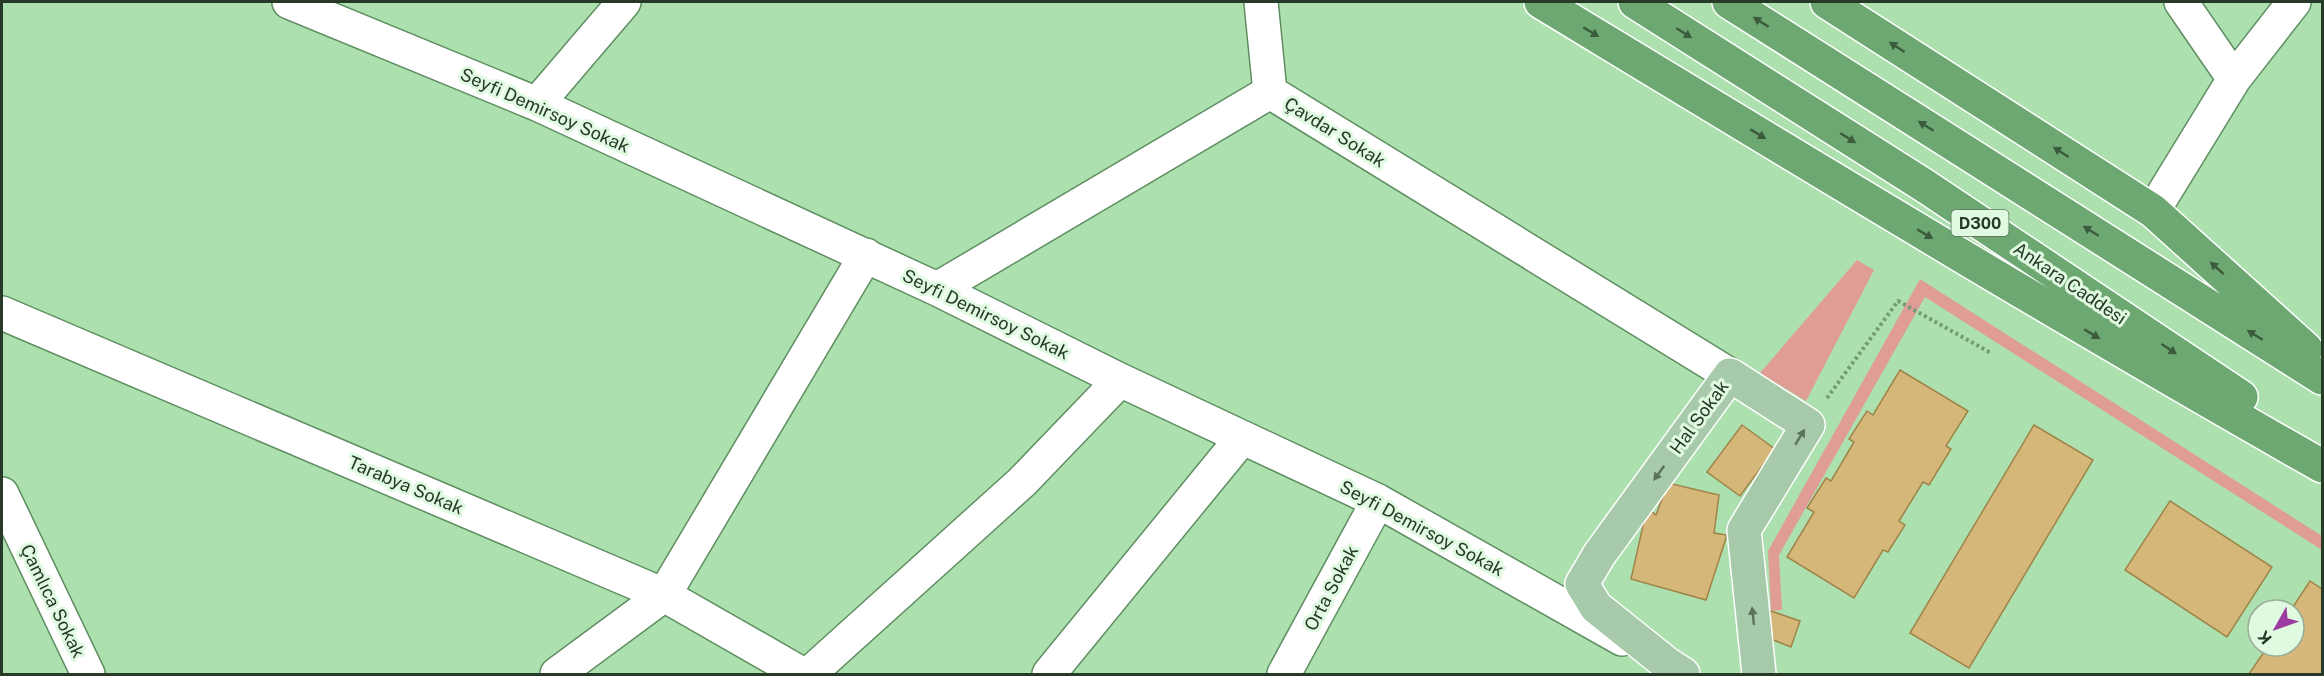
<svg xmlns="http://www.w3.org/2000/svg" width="2324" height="676" font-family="'Public Sans',sans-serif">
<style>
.green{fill:#df9d96}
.building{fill:#d5b879;stroke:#9f8449;stroke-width:1.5}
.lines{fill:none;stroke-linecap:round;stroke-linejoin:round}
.minor-casing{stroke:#5f8e62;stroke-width:36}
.major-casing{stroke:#fff;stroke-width:36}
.highway-casing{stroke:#fff;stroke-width:36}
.path{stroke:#759b76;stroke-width:4;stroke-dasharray:3 3;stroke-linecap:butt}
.minor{stroke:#fff;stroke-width:33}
.major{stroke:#a7caaa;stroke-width:33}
.highway{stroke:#6da771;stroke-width:33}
.oneway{fill:#3b5b3d}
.oneway2{fill:#5a745b}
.labels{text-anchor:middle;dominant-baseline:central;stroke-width:6;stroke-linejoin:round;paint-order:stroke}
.shield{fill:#e0f9e1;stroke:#5e735f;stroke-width:1.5}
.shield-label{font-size:16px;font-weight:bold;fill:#263a27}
.street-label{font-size:18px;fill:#263a27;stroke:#e0f9e1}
</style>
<rect width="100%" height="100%" fill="#ade0af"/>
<path class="green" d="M 1857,260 L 1874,270 L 1806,401 L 1760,373 Z
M 1920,279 L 2322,536 L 2322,550 L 1925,297 L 1779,555 L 1782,610 L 1771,611 L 1768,551 Z"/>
<path class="building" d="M 1900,370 L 1968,411 L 1946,446 L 1951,449 L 1929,485 L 1923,482 L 1899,521 L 1905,525 L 1888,552 L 1883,550 L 1854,598 L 1787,557 L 1814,512 L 1807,508 L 1826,478 L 1831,481 L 1854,442 L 1849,439 L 1867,411 L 1873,415 Z
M 1742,425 L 1775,449 L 1740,496 L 1707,472 Z
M 2034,425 L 2093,460 L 1969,668 L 1910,633 Z
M 1668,483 L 1719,495 L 1714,533 L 1727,535 L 1706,600 L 1631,579 L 1647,508 L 1656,515 Z
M 2170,501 L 2272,567 L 2227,637 L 2125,570 Z
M 2310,581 L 2322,589 L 2322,674 L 2249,674 L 2268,646 L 2294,646 L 2294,610 L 2291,610 Z
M 1771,611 L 1800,621 L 1791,647 L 1763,636 Z"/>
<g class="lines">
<defs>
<path id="minor" d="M 289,2 L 537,104 L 937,289 L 1120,380 L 1378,501 L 1622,639
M 1261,2 L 1270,92
M 2181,2 L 2234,79
M 537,104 L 624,2
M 2153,211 L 2234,79 L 2294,2
M 937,289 L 1270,92 L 1730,375
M 2,313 L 664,595 L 802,674
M 2,494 L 88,674
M 557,674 L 664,595 L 866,255
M 809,674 L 1022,482 L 1120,380
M 1049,674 L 1242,438
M 1284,674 L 1378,501"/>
<path id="major" d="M 1683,674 L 1666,663 L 1596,607 L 1582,584 L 1599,555 L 1730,375 L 1808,425 L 1744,530 L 1759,674"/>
<path id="highway" d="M 1541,2 C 1800,159 2059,317 2322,466
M 1635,2 L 1925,186 L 2241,397
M 1729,2 L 2322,378
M 1827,2 L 2153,211 L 2306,349"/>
</defs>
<use href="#minor" class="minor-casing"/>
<use href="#major" class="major-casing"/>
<use href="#highway" class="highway-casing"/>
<path class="path" d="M 1827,398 L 1898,301 L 1991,353"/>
<use href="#minor" class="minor"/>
<use href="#major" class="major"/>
<use href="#highway" class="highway"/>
</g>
<defs><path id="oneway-solid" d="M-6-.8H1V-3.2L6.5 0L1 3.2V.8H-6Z" transform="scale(1.5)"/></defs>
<g class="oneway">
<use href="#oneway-solid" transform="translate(1761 22) rotate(-148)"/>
<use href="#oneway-solid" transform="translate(1591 32) rotate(31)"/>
<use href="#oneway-solid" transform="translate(1684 33) rotate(32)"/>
<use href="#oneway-solid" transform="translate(1897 47) rotate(-147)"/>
<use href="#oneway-solid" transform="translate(1926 126) rotate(-148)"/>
<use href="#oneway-solid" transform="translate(1758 134) rotate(31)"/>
<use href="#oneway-solid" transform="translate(1848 138) rotate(32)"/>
<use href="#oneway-solid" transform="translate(2061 152) rotate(-147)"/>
<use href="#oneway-solid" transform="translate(2091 231) rotate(-148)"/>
<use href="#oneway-solid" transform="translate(1925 234) rotate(31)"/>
<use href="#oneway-solid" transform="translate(2217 268) rotate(-138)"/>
<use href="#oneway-solid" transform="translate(2092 334) rotate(31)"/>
<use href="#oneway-solid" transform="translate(2255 335) rotate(-148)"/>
<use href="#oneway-solid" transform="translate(2169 349) rotate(34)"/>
</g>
<g class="oneway2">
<use href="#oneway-solid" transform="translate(1800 437) rotate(-59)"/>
<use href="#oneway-solid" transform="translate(1659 473) rotate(126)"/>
<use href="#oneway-solid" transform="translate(1753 616) rotate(-96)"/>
</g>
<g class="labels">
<rect class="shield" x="1951.5" y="210" width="57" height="26" rx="4.5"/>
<g class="shield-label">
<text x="1980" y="223">D300</text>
</g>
<g class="street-label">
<text transform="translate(545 110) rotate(24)">Seyfi Demirsoy Sokak</text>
<text transform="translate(1335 132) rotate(32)">Çavdar Sokak</text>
<text transform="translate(2070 283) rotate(34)">Ankara Caddesi</text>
<text transform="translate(986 314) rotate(26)">Seyfi Demirsoy Sokak</text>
<text transform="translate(1699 417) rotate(-54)">Hal Sokak</text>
<text transform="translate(406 485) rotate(23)">Tarabya Sokak</text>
<text transform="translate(1422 528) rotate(28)">Seyfi Demirsoy Sokak</text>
<text transform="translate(1331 588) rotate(-62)">Orta Sokak</text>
<text transform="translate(53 601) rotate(64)">Çamlıca Sokak</text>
</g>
</g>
<rect width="2324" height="676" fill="none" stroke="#263a27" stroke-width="6"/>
<g transform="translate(2276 628) rotate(230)"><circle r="28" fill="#e0f9e1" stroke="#96ad97" stroke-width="1.5"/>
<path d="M0-4.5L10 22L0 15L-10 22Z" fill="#9c3aa0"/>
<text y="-9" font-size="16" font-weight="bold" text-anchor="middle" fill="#263a27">K</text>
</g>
</svg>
